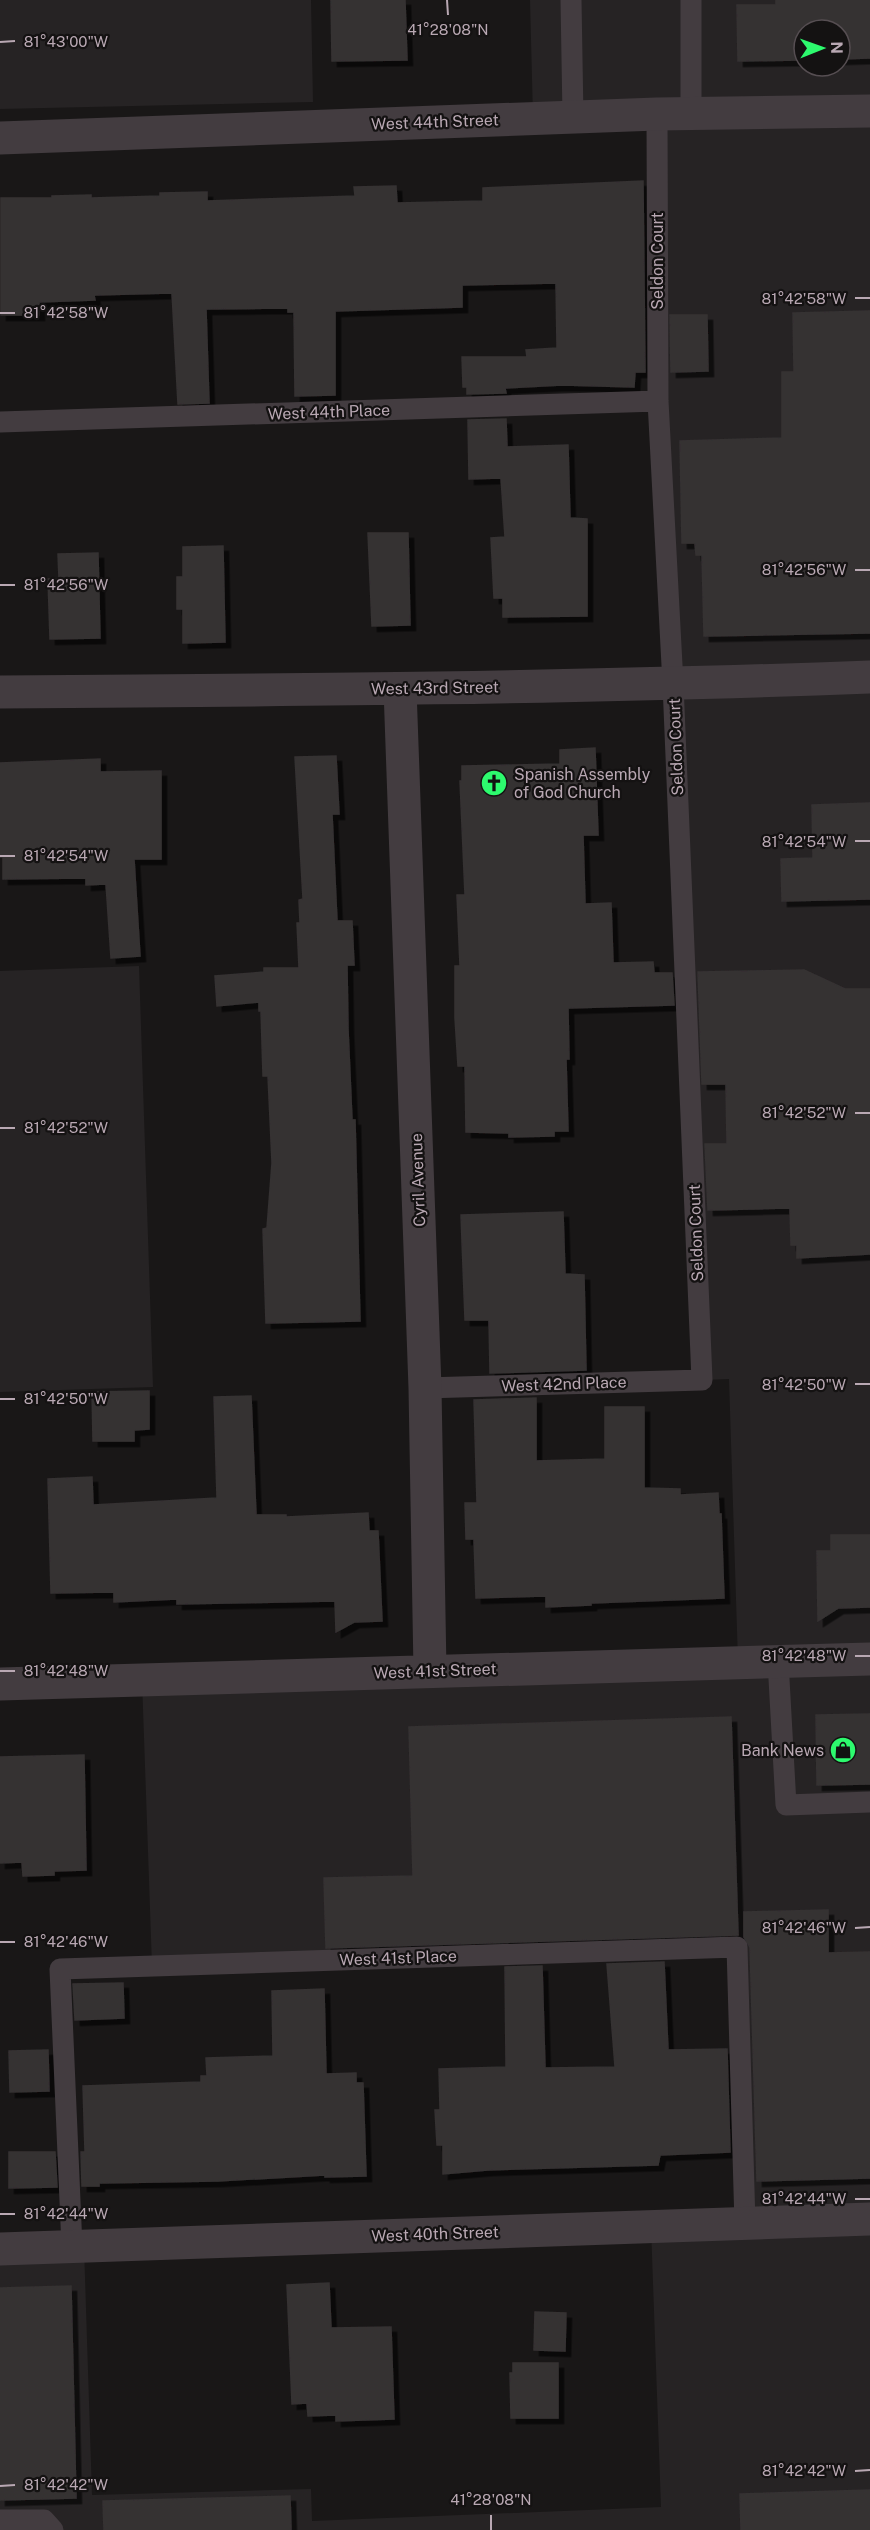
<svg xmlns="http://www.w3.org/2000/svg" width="870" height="2530" font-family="'Public Sans',sans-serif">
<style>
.built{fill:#262324;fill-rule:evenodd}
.building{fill:#353233;stroke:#353132;stroke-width:1.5;filter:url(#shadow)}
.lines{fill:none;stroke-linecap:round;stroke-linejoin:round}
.lane{stroke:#433c40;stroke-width:21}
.street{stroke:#433c40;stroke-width:33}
.ticks{fill:none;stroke:#b9a8b3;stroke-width:2}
.labels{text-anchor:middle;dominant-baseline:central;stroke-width:4.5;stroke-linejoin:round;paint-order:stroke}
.street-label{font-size:16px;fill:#b9a8b3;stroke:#141212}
.poi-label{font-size:16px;fill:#b9a8b3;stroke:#141212;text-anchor:start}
.ticks-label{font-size:15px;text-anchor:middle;fill:#b9a8b3;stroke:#141212;stroke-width:4.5;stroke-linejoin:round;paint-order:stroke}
</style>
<defs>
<filter id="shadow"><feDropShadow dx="5.5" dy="5.5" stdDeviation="0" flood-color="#0009"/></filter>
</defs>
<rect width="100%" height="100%" fill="#191717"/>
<path class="built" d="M 0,0 L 311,0 L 313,102 L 0,109 Z
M 530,0 L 870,0 L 870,2530 L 0,2530 L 0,2249 L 84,2246 L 92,2495 L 311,2489 L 312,2521 L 661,2507 L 651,2227 L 744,2224 L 737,1947 L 152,1966 L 142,1680 L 738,1662 L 729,1379 L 702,1380 L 657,115 L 533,118 ZM 804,30 L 840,30 L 840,66 L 804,66 Z
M 139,966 L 153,1387 L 0,1392 L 0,971 Z"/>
<path class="building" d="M 331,0 L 405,0 L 407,60 L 332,61 Z
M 776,0 L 870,0 L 870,58 L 840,59 L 840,30 L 804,30 L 804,60 L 738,61 L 737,5 L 776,5 Z
M 643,181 L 645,372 L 635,372 L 634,387 L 562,385 L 505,388 L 506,393 L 467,394 L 467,387 L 463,387 L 462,357 L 527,357 L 526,350 L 557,348 L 556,283 L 462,285 L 462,307 L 335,311 L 335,395 L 295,396 L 294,312 L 288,312 L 288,308 L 206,309 L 209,403 L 178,404 L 172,293 L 94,295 L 95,300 L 39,302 L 39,315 L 1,315 L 1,198 L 52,198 L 52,196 L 91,195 L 91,198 L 160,196 L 160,193 L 207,192 L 207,201 L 294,198 L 355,196 L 354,187 L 396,186 L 397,203 L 483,201 L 483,188 Z
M 870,311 L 870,633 L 704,636 L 702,555 L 696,555 L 695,543 L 682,543 L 680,441 L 782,438 L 782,372 L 794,372 L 793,313 Z
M 670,315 L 707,315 L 708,371 L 671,372 Z
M 506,419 L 507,447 L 568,445 L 570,518 L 587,519 L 587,616 L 503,617 L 503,598 L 494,598 L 491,538 L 505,537 L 501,478 L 469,479 L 468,420 Z
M 368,533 L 408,533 L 410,625 L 372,626 Z
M 223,546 L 225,642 L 183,643 L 183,609 L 177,609 L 177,577 L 183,577 L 183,547 Z
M 98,553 L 100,638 L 50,639 L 48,579 L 59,579 L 58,554 Z
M 595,748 L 598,835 L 583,835 L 585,904 L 611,903 L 613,963 L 653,962 L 654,973 L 672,973 L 674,1005 L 568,1008 L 569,1059 L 566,1059 L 568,1131 L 554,1131 L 554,1136 L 509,1137 L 509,1133 L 466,1132 L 465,1066 L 458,1066 L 455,1018 L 455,966 L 460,966 L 457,895 L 465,895 L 460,781 L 462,781 L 462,766 L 560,764 L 560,750 Z
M 336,756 L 339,814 L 332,814 L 337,921 L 352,921 L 354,965 L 347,965 L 348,1029 L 352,1120 L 355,1120 L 360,1321 L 266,1323 L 263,1229 L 267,1228 L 272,1163 L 268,1076 L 263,1076 L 261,1011 L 259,1011 L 259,1002 L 217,1006 L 215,976 L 264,972 L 264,968 L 299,968 L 297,923 L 300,923 L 299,900 L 303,899 L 295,757 Z
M 100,759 L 100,772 L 161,771 L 161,859 L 134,859 L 140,956 L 111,958 L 106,884 L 86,885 L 86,878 L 3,879 L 3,857 L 0,857 L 0,763 Z
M 870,803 L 870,899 L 782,901 L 781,859 L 813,858 L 812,805 Z
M 804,970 L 845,989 L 870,989 L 870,1254 L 797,1258 L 797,1245 L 791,1245 L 790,1208 L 708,1210 L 705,1144 L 727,1144 L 726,1084 L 702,1084 L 698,972 Z
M 563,1212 L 565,1274 L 584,1275 L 586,1370 L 490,1373 L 489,1320 L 465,1320 L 461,1215 Z
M 149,1391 L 149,1429 L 134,1430 L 134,1441 L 93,1441 L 92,1392 Z
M 251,1396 L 256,1515 L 286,1515 L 286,1517 L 368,1513 L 369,1531 L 378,1531 L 382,1621 L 354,1622 L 336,1632 L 335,1601 L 177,1604 L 177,1599 L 114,1602 L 114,1592 L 51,1593 L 48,1479 L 92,1477 L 93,1505 L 217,1498 L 214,1397 Z
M 536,1398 L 536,1461 L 605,1459 L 605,1407 L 644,1407 L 644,1488 L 680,1489 L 680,1495 L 718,1493 L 719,1514 L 721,1514 L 724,1598 L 591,1603 L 591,1605 L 546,1607 L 546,1596 L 476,1598 L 474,1539 L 466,1539 L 465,1503 L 477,1503 L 474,1400 Z
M 831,1535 L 870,1535 L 870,1607 L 838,1608 L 818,1621 L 817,1551 L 831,1551 Z
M 870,1714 L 870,1784 L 817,1785 L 816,1715 Z
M 731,1717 L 738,1935 L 326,1948 L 324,1878 L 413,1876 L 409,1727 Z
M 84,1755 L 86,1870 L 54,1871 L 54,1875 L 23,1876 L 22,1862 L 0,1863 L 0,1757 Z
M 828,1910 L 828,1953 L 870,1952 L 870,2178 L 757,2181 L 750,1947 L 744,1937 L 744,1912 Z
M 664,1962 L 668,2050 L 727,2049 L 730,2152 L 660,2155 L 658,2165 L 488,2170 L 443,2174 L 443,2145 L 437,2145 L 435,2110 L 440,2110 L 439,2069 L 506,2067 L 505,1967 L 542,1966 L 545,2068 L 615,2067 L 607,1964 Z
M 123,1983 L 124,2018 L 75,2020 L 73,1984 Z
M 324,1989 L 326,2074 L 356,2073 L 356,2083 L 363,2083 L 366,2176 L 325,2177 L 325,2175 L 218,2181 L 99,2183 L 99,2186 L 82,2186 L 81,2152 L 85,2152 L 83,2086 L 201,2082 L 201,2076 L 207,2076 L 206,2058 L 273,2056 L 272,1991 Z
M 48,2050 L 49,2091 L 10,2092 L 9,2051 Z
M 9,2152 L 55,2152 L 57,2187 L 9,2188 Z
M 329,2283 L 331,2328 L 391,2327 L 394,2419 L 336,2421 L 336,2415 L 308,2416 L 307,2403 L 292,2404 L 287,2285 Z
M 71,2286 L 76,2498 L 0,2500 L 0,2288 Z
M 535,2312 L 566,2313 L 565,2351 L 534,2350 Z
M 513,2363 L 558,2363 L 558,2418 L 511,2418 L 510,2373 L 513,2373 Z
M 870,2490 L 870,2530 L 741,2530 L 740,2494 Z
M 290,2496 L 291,2530 L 104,2530 L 103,2501 Z"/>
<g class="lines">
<path class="lane" d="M 571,0 L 573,117
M 691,0 L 691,114
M 0,422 L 658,401
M 425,1388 L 702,1380 L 673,684 L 658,401 L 657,114
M 778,1661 L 786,1805 L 870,1802
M 72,2247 L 60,1969 L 737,1947 L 745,2224
M 0,2520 L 44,2520 L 53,2530"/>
<path class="street" d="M 0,138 L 657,114 L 870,111
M 400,689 L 425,1388 L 430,1671
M 0,692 C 290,690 580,688 870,677
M 0,1684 L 870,1659
M 0,2249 L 870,2219"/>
</g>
<path class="ticks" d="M 447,0 L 448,15M 0,42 L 15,41M 855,298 L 870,298M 0,313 L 15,313M 855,570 L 870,570M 0,585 L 15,585M 855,841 L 870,841M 0,856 L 15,856M 855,1113 L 870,1113M 0,1128 L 15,1128M 855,1384 L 870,1384M 0,1399 L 15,1399M 855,1656 L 870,1656M 0,1671 L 15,1671M 855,1928 L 870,1927M 0,1942 L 15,1942M 855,2199 L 870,2199M 0,2214 L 15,2214M 855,2471 L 870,2470M 0,2486 L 15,2485M 491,2515 L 491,2530"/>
<defs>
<symbol id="church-disc" viewBox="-11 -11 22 22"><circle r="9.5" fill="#2dfa6e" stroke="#141212"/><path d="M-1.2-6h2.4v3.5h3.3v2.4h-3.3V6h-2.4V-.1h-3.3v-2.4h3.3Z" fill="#111"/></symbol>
<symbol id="shop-disc" viewBox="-11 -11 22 22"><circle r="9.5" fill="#2dfa6e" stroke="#141212"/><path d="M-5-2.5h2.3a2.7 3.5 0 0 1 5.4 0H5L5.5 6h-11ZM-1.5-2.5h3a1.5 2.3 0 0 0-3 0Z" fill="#111"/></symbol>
</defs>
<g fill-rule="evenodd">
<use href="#church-disc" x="479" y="768" width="30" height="30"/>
<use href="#shop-disc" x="828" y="1735" width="30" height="30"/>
</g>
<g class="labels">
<g class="street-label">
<text transform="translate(435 122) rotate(-2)">West 44th Street</text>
<text transform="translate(657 261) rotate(-90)">Seldon Court</text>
<text transform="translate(329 412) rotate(-2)">West 44th Place</text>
<text transform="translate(435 688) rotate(-1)">West 43rd Street</text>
<text transform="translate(676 747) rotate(-92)">Seldon Court</text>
<text transform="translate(418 1180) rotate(-92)">Cyril Avenue</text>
<text transform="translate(696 1233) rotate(-92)">Seldon Court</text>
<text transform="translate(564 1384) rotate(-2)">West 42nd Place</text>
<text transform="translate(435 1671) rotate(-2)">West 41st Street</text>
<text transform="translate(398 1958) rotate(-2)">West 41st Place</text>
<text transform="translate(435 2234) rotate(-2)">West 40th Street</text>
</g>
<g class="poi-label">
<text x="514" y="774">Spanish Assembly<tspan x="514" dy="18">of God Church</tspan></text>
<text x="824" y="1750" text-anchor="end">Bank News</text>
</g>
</g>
<g class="ticks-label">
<text x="448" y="35">41°28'08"N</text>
<text x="66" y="47">81°43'00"W</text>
<text x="804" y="304">81°42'58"W</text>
<text x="66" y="318">81°42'58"W</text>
<text x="804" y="575">81°42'56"W</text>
<text x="66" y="590">81°42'56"W</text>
<text x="804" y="847">81°42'54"W</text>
<text x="66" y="861">81°42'54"W</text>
<text x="804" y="1118">81°42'52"W</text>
<text x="66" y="1133">81°42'52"W</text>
<text x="804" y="1390">81°42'50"W</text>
<text x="66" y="1404">81°42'50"W</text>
<text x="804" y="1661">81°42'48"W</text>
<text x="66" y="1676">81°42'48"W</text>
<text x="804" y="1933">81°42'46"W</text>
<text x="66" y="1947">81°42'46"W</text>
<text x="804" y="2204">81°42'44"W</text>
<text x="66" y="2219">81°42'44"W</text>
<text x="804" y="2476">81°42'42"W</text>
<text x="66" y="2490">81°42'42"W</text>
<text x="491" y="2505">41°28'08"N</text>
</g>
<g transform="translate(822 48) rotate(89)"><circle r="28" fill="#141212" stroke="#564e52" stroke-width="1.5"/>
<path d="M0-4.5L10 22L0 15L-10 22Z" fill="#2dfa6e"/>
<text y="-9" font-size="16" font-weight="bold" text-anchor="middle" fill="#b9a8b3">N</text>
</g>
</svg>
